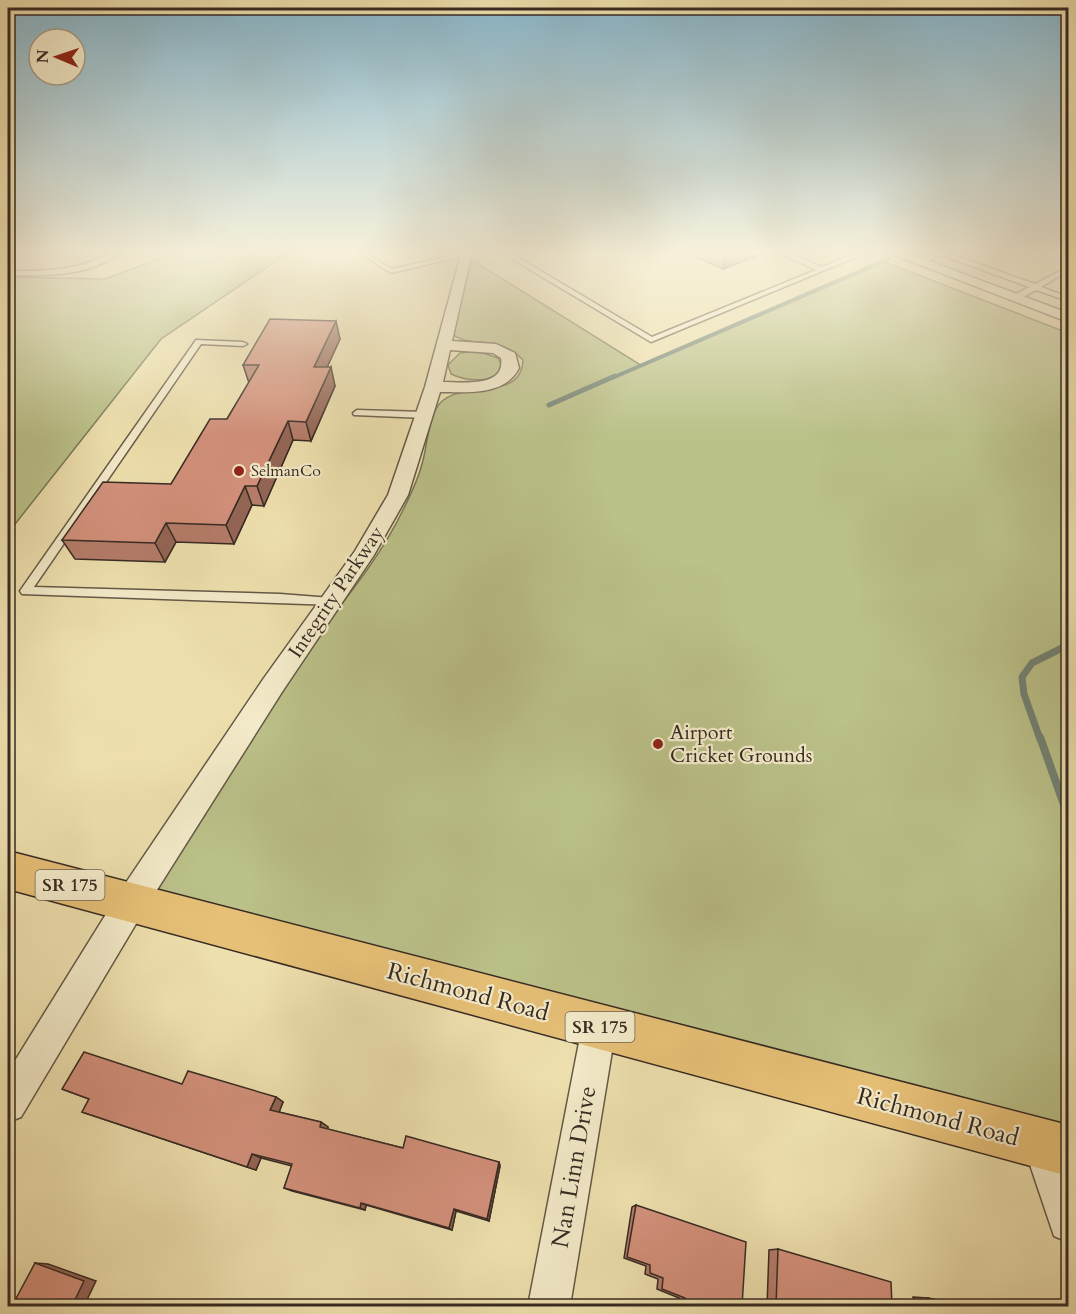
<svg xmlns="http://www.w3.org/2000/svg" width="1076" height="1314" font-family="Cardo,serif">
<style>
.green{fill:#bbc189;stroke:#787656;stroke-width:1.5}
.lines{fill:none;stroke-linecap:round;stroke-linejoin:round}
.stream-far3{stroke:#718273;stroke-width:4}
.stream-far2{stroke:#718273;stroke-width:5}
.stream-far1{stroke:#718273;stroke-width:7}
.stream{stroke:#718273;stroke-width:8}
.lane-casing{stroke:#645846;stroke-width:3}
.street-casing{stroke:#645846;stroke-width:3}
.primary-casing{stroke:#362a23;stroke-width:3}
.lane{fill:#f4ebca;fill-rule:evenodd}
.street{fill:#f4ebca;fill-rule:evenodd}
.primary{fill:#e7c077;fill-rule:evenodd}
.wall{fill:#b57c6a;stroke:#362a23;stroke-width:1.5}
.shaded-wall{fill:#946556;stroke:#362a23;stroke-width:1.5}
.building{fill:#d3907b;stroke:#362a23;stroke-width:1.5}
.poi-dot{fill:#8f2418;stroke:#f4ebca;stroke-width:2}
.labels{text-anchor:middle;dominant-baseline:central;stroke-width:4.5;stroke-linejoin:round;paint-order:stroke}
.far-poi-label{font-size:16px;fill:#362a23;stroke:#f4ebca;text-anchor:start}
.shield{fill:#f4ebca;stroke:#6f6455;stroke-width:1.5}
.shield-label{font-size:18px;font-weight:bold;fill:#362a23}
.street-label{font-size:20px;fill:#362a23;stroke:#f4ebca}
.poi-label{font-size:20px;fill:#362a23;stroke:#f4ebca;text-anchor:start}
.near-street-label{font-size:24px;fill:#362a23;stroke:#f4ebca}
</style>
<rect width="100%" height="100%" fill="#eee0ae"/>
<filter id="stains"><feTurbulence type="fractalNoise" baseFrequency=".00333" numOctaves="4"/><feColorMatrix values="0 0 0 0 .2 0 0 0 0 .09 0 0 0 0 .02 0 0 0 .5 -.17"/></filter>
<radialGradient id="worn" r=".72"><stop offset=".6" stop-color="#630" stop-opacity="0"/><stop offset="1" stop-color="#630" stop-opacity=".3"/></radialGradient>
<path class="green" d="M 179,251 L 291,251 L 161,339 L 8,533 L 8,277 L 105,279 Z
M 472,260 L 642,366 L 885,262 L 1068,333 L 1068,1151 L 132,901 C 187,822 241,741 297,663 C 333,613 376,566 403,510 C 410,496 418,480 422,464 C 427,448 427,427 435,411 C 451,374 521,407 523,360 C 499,334 470,349 452,334 Z
M 477,351 L 498,358 L 502,366 C 494,385 466,381 451,374 L 448,365 L 460,353 Z"/>
<g class="lines">
<path class="stream-far3" d="M 612,378 L 888,259"/>
<path class="stream-far2" d="M 549,405 L 615,376"/>
<path class="stream-far1" d="M 1040,739 L 1024,694 L 1022,677 L 1032,663 L 1068,645"/>
<path class="stream" d="M 1040,737 L 1068,816"/>
<defs>
<path id="lane" d="M 114,251 L 122,251 C 91,277 46,276 8,275 L 8,271 C 47,271 80,271 114,251 Z
M 356,251 L 363,251 L 392,269 L 465,253 L 468,255 L 391,273 Z
M 499,251 L 507,251 L 652,337 L 816,270 L 775,251 L 783,251 L 822,267 L 862,251 L 871,251 L 651,342 Z
M 942,251 L 1035,284 L 1068,267 L 1068,271 L 1041,287 L 1068,297 L 1068,301 L 1036,290 L 1018,300 L 1012,300 L 1012,296 L 1029,287 L 942,255 L 922,263 L 917,262 Z
M 1059,251 L 1068,251 L 1068,255 L 1060,252 Z
M 196,340 L 243,342 L 247,344 L 243,346 L 201,344 L 34,587 L 280,594 L 331,598 L 337,602 L 335,605 L 22,594 L 20,591 L 22,588 Z
M 357,410 L 425,412 L 429,415 L 425,418 L 354,415 L 353,413 Z"/>
<path id="street" d="M 462,251 L 475,251 L 471,256 L 452,341 L 496,344 L 515,353 L 519,368 C 505,396 467,392 440,392 L 408,495 L 374,555 L 282,692 L 143,912 L 21,1117 L 8,1122 L 8,1072 L 121,890 L 264,678 L 355,551 L 388,495 L 425,387 ZM 450,350 L 493,353 L 501,358 C 506,388 463,382 443,382 Z
M 884,251 L 902,251 L 1068,313 L 1068,322 Z
M 599,1010 L 611,1015 L 616,1027 L 570,1306 L 528,1306 L 582,1027 L 587,1015 Z
M 1042,1125 L 1055,1131 L 1068,1167 L 1068,1242 L 1054,1236 L 1023,1144 L 1029,1131 Z"/>
<path id="primary" d="M 8,851 L 1068,1125 L 1068,1176 L 8,889 Z"/>
</defs>
<use href="#lane" class="lane-casing"/>
<use href="#street" class="street-casing"/>
<use href="#primary" class="primary-casing"/>
<use href="#lane" class="lane"/>
<use href="#street" class="street"/>
<use href="#primary" class="primary"/>
</g>
<path class="wall" d="M 682,251 L 763,251 L 762,254 L 723,269 Z
M 340,339 L 327,367 L 335,386 L 311,441 L 293,440 L 264,506 L 252,505 L 234,544 L 176,542 L 165,562 L 75,559 L 62,540 L 171,484 L 227,419 L 249,383 L 243,365 Z
M 182,1084 L 276,1097 L 283,1102 L 279,1112 L 321,1122 L 328,1127 L 327,1129 L 403,1148 L 499,1162 L 500,1166 L 489,1221 L 456,1211 L 452,1230 L 366,1205 L 365,1210 L 292,1191 L 284,1188 L 292,1166 L 261,1158 L 256,1170 L 82,1112 L 89,1099 L 62,1089 Z
M 636,1205 L 742,1306 L 678,1306 L 679,1298 L 657,1289 L 658,1279 L 645,1274 L 646,1266 L 624,1258 L 632,1207 Z
M 778,1249 L 892,1306 L 767,1306 L 769,1250 Z
M 913,1297 L 928,1298 L 964,1306 L 914,1306 Z"/>
<path class="shaded-wall" d="M 730,251 L 763,251 L 762,254 L 723,269 L 726,252 Z
M 336,321 L 340,339 L 319,385 L 314,367 Z
M 331,367 L 335,386 L 311,441 L 306,422 Z
M 288,421 L 293,440 L 264,506 L 257,486 Z
M 245,486 L 252,505 L 234,544 L 226,525 Z
M 166,523 L 176,542 L 165,562 L 155,543 Z
M 276,1097 L 283,1102 L 278,1115 L 270,1110 Z
M 321,1122 L 328,1127 L 326,1132 L 320,1127 Z
M 252,1154 L 261,1158 L 256,1170 L 247,1167 Z
M 499,1162 L 500,1166 L 489,1221 L 487,1219 Z
M 361,1203 L 366,1205 L 365,1210 L 360,1208 Z
M 454,1209 L 456,1211 L 452,1230 L 449,1228 Z
M 35,1263 L 48,1264 L 96,1281 L 84,1306 L 72,1306 Z"/>
<path class="building" d="M 270,319 L 336,321 L 314,367 L 331,367 L 306,422 L 288,421 L 257,486 L 245,486 L 226,525 L 166,523 L 155,543 L 62,540 L 103,482 L 171,484 L 210,419 L 227,419 L 259,365 L 243,365 Z
M 84,1052 L 182,1084 L 188,1071 L 276,1097 L 270,1110 L 321,1122 L 320,1127 L 403,1148 L 406,1136 L 499,1162 L 487,1219 L 454,1209 L 449,1228 L 361,1203 L 360,1208 L 284,1188 L 292,1164 L 252,1154 L 247,1167 L 82,1112 L 89,1099 L 62,1089 Z
M 636,1205 L 746,1242 L 742,1306 L 684,1306 L 685,1298 L 662,1289 L 663,1278 L 650,1273 L 650,1265 L 627,1257 Z
M 778,1249 L 891,1282 L 892,1306 L 776,1306 Z
M 35,1263 L 84,1281 L 72,1306 L 12,1306 Z
M 928,1298 L 964,1306 L 929,1306 Z"/>
<linearGradient id="sky" x2="0" y2="1"><stop stop-color="#88b8cf"/><stop offset="0.58" stop-color="#f7f1db"/><stop offset="1" stop-color="#f7f1db" stop-opacity="0"/></linearGradient>
<rect width="1076" height="435" fill="url(#sky)"/>
<g class="poi-dot">
<circle cx="239" cy="471" r="6"/>
<circle cx="658" cy="744" r="6"/>
</g>
<g class="labels">
<g class="far-poi-label">
<text x="251" y="471">SelmanCo</text>
</g>
<g class="shield">
<rect x="35.5" y="870" width="69" height="30" rx="4.5"/>
<rect x="565.5" y="1012" width="69" height="30" rx="4.5"/>
</g>
<g class="shield-label">
<text x="70" y="885">SR 175</text>
<text x="600" y="1027">SR 175</text>
</g>
<g class="street-label">
<text transform="translate(336 592) rotate(-56)">Integrity Parkway</text>
</g>
<g class="poi-label">
<text x="670" y="732">Airport<tspan x="670" dy="23">Cricket Grounds</tspan></text>
</g>
<g class="near-street-label">
<text transform="translate(468 992) rotate(15)">Richmond Road</text>
<text transform="translate(938 1117) rotate(15)">Richmond Road</text>
<text transform="translate(574 1167) rotate(-80)">Nan Linn Drive</text>
</g>
</g>
<rect width="1076" height="1314" fill="none" stroke="#eee0ae" stroke-width="30"/>
<rect x="9" y="9" width="1058" height="1296" fill="none" stroke="#362a23" stroke-width="3"/>
<rect x="15" y="15" width="1046" height="1284" fill="none" stroke="#362a23" stroke-width="1.5"/>
<g transform="translate(57 57) rotate(272)"><circle r="28" fill="#f4ebca" stroke="#a89e87" stroke-width="1.5"/>
<path d="M0-4.5L10 22L0 15L-10 22Z" fill="#8f2418"/>
<text y="-9" font-size="16" font-weight="bold" text-anchor="middle" fill="#362a23">N</text>
</g>
<rect width="100%" height="100%" filter="url(#stains)"/>
<rect width="100%" height="100%" fill="url(#worn)"/>
</svg>
